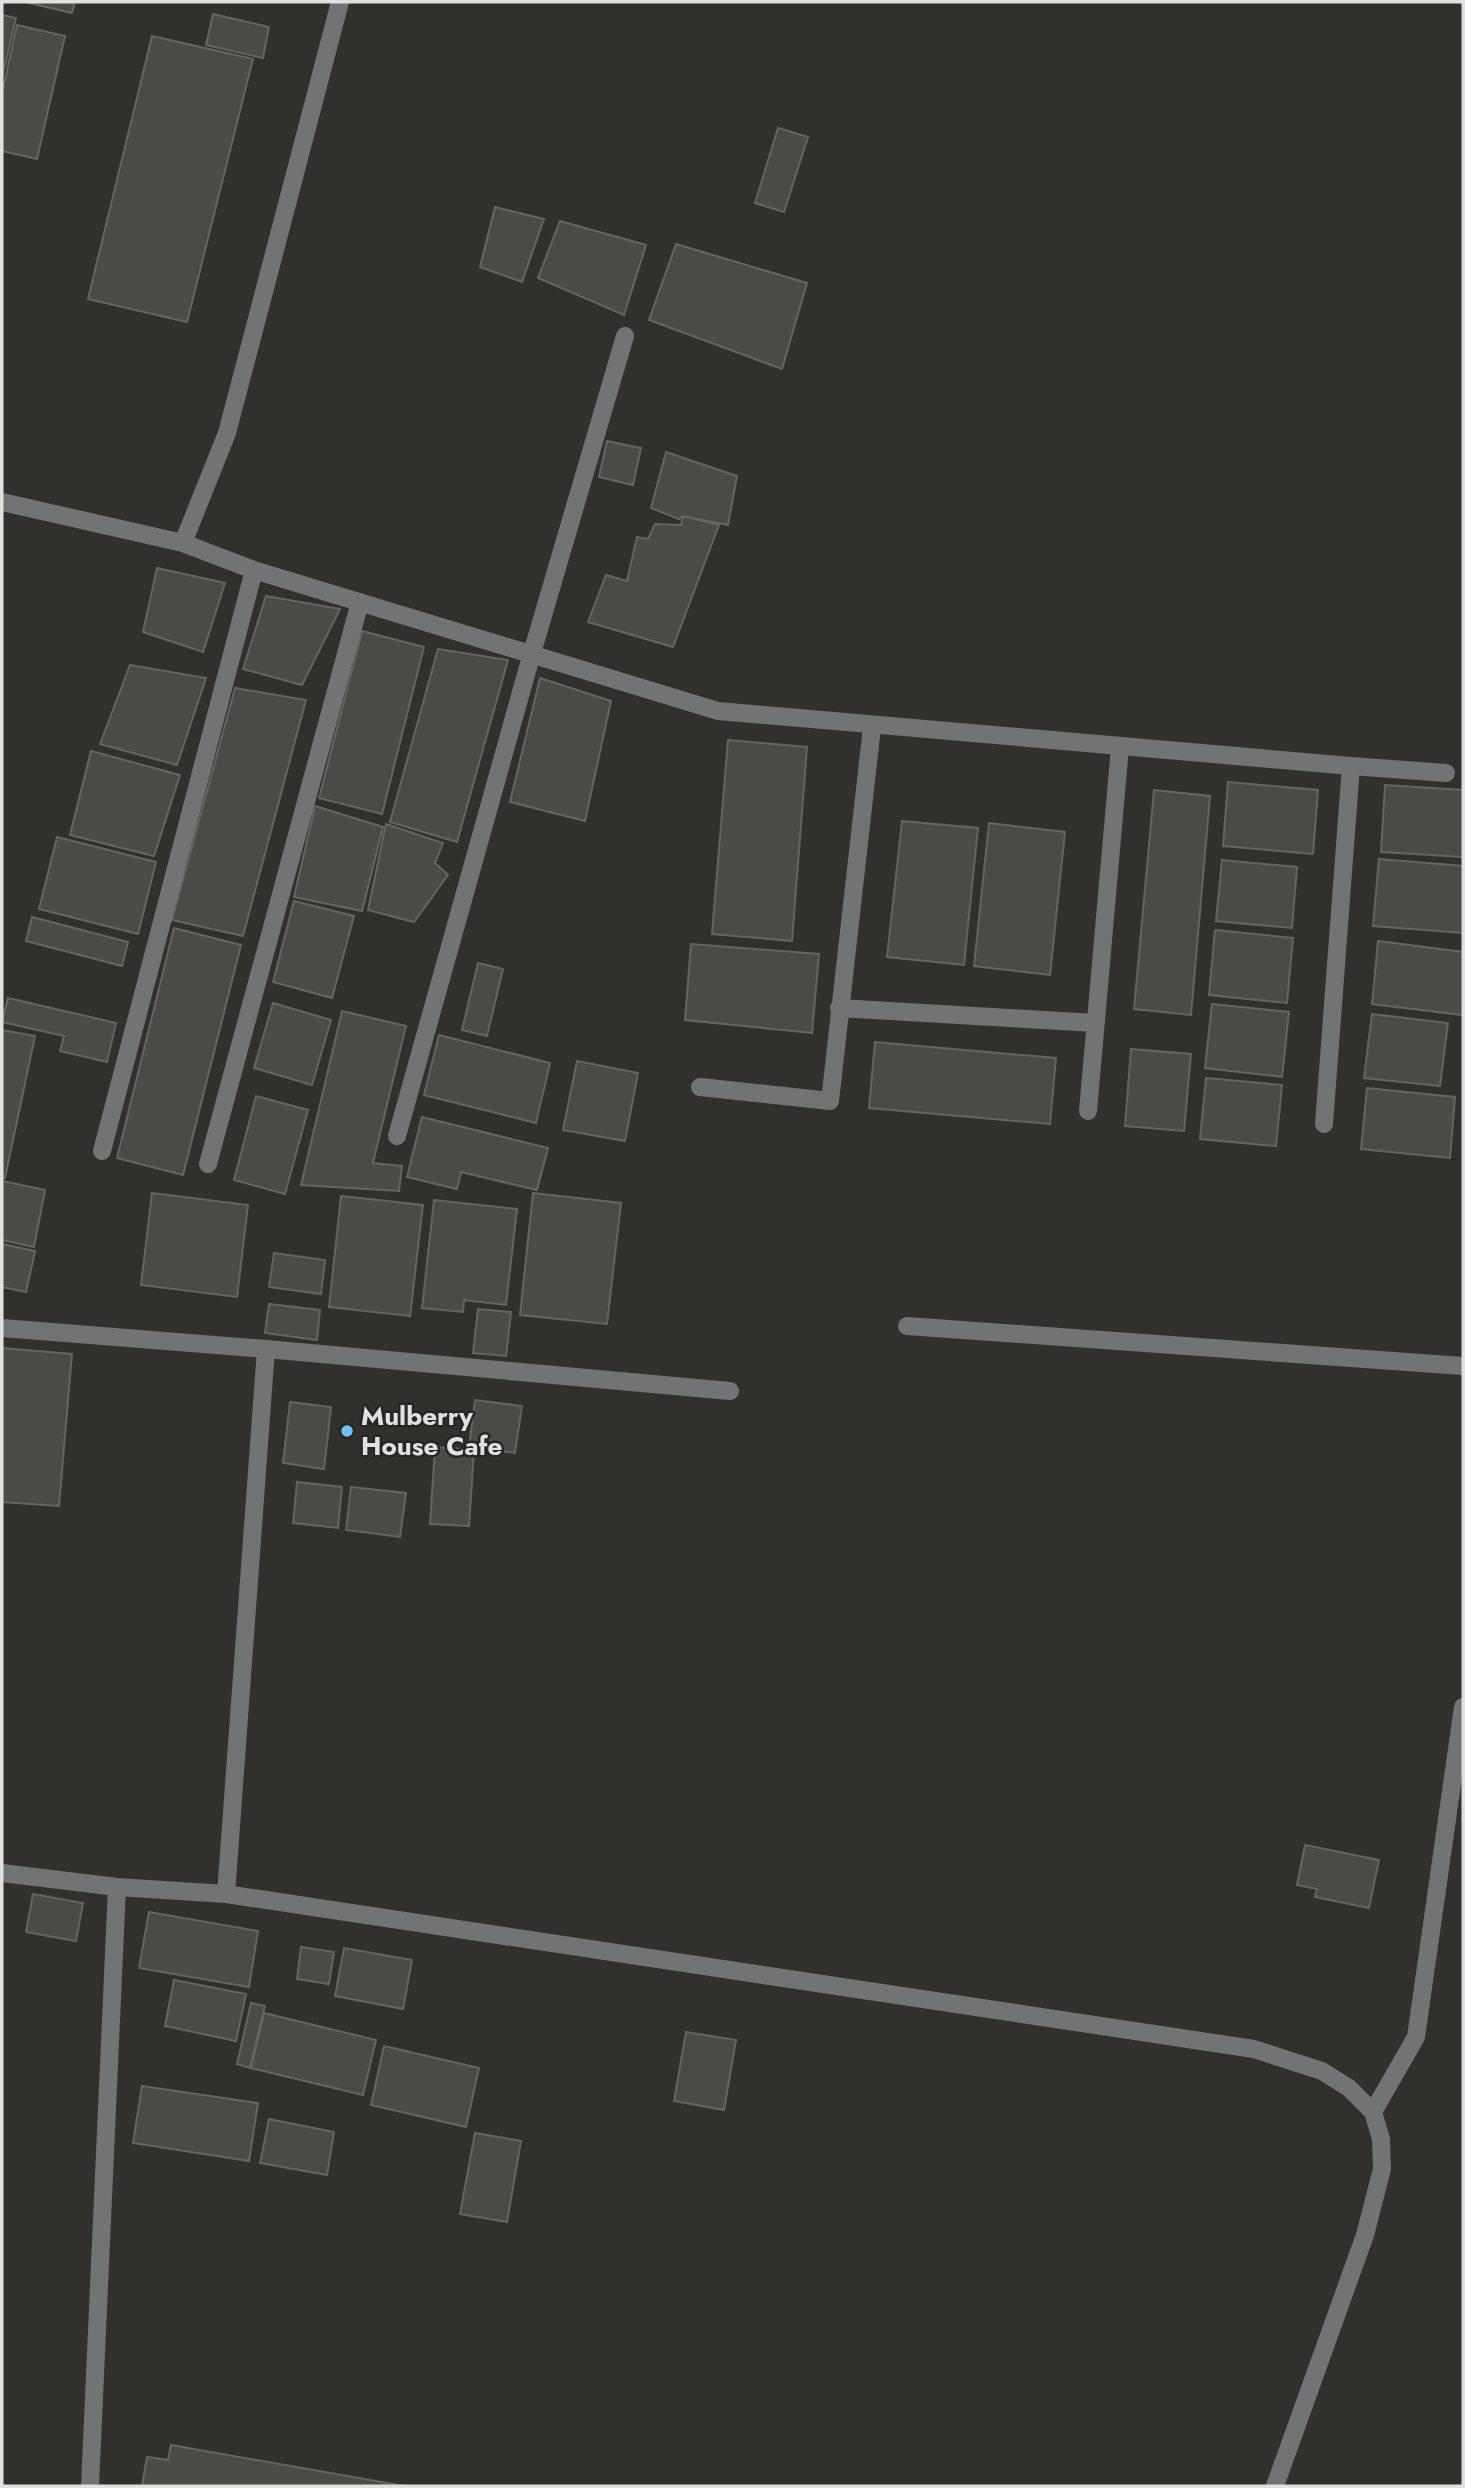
<svg xmlns="http://www.w3.org/2000/svg" width="1465" height="2488" font-family="Jost,sans-serif">
<style>
.building{fill:#4a4a47;stroke:#646460;stroke-width:2}
.lines{fill:none;stroke-linecap:round;stroke-linejoin:round}
.minor{stroke:#727374;stroke-width:18}
.poi-dot{fill:#6ec2f3;stroke:#272623;stroke-width:2.5}
.labels{text-anchor:middle;dominant-baseline:central;stroke-width:5;stroke-linejoin:round;paint-order:stroke}
.poi-label{font-size:26px;font-weight:bold;fill:#e2e1df;stroke:#272623;text-anchor:start}
</style>
<rect width="100%" height="100%" fill="#31302d"/>
<path class="building" d="M 25,2 L 75,2 L 72,13 Z
M 213,14 L 269,27 L 263,58 L 206,45 Z
M 2,15 L 16,18 L 2,78 Z
M 17,25 L 65,36 L 37,159 L 2,151 L 2,93 Z
M 152,36 L 253,59 L 187,322 L 88,299 Z
M 778,128 L 808,137 L 784,212 L 755,203 Z
M 495,207 L 544,219 L 522,282 L 480,267 Z
M 560,221 L 646,245 L 624,315 L 538,278 Z
M 676,244 L 807,283 L 782,369 L 649,320 Z
M 607,441 L 641,448 L 633,485 L 599,477 Z
M 666,452 L 737,476 L 728,525 L 683,516 L 679,519 L 651,508 Z
M 683,516 L 719,525 L 673,647 L 588,622 L 606,575 L 627,581 L 637,537 L 648,539 L 655,524 L 681,525 Z
M 157,568 L 225,583 L 203,652 L 143,632 Z
M 266,596 L 340,609 L 302,685 L 243,669 Z
M 362,631 L 424,647 L 382,814 L 319,798 Z
M 438,649 L 508,660 L 457,842 L 390,822 Z
M 130,665 L 206,678 L 177,765 L 100,744 Z
M 540,678 L 611,701 L 585,821 L 510,802 Z
M 235,688 L 306,700 L 243,936 L 172,920 Z
M 728,740 L 807,747 L 792,941 L 712,934 Z
M 91,751 L 180,775 L 154,856 L 70,835 Z
M 1228,782 L 1318,790 L 1313,854 L 1223,846 Z
M 1385,785 L 1463,790 L 1463,857 L 1381,852 Z
M 1154,790 L 1210,796 L 1191,1015 L 1134,1009 Z
M 315,806 L 383,827 L 362,911 L 294,897 Z
M 902,821 L 978,828 L 964,965 L 887,957 Z
M 989,823 L 1065,832 L 1050,975 L 974,966 Z
M 386,824 L 443,843 L 435,863 L 448,875 L 414,922 L 368,910 Z
M 57,837 L 156,862 L 138,934 L 39,909 Z
M 1379,859 L 1463,866 L 1463,933 L 1373,926 Z
M 1222,860 L 1297,867 L 1292,928 L 1216,921 Z
M 294,901 L 354,916 L 332,998 L 273,982 Z
M 32,917 L 128,942 L 122,966 L 26,941 Z
M 174,928 L 241,945 L 183,1175 L 117,1158 Z
M 1215,930 L 1293,938 L 1287,1003 L 1209,995 Z
M 1378,941 L 1463,952 L 1463,1015 L 1372,1004 Z
M 691,944 L 819,954 L 812,1033 L 685,1020 Z
M 478,963 L 503,969 L 487,1036 L 462,1030 Z
M 8,998 L 116,1023 L 107,1062 L 60,1051 L 64,1036 L 2,1022 Z
M 273,1003 L 331,1020 L 312,1085 L 254,1068 Z
M 1212,1004 L 1289,1012 L 1282,1077 L 1205,1068 Z
M 342,1011 L 406,1026 L 373,1163 L 402,1166 L 399,1191 L 301,1185 Z
M 1372,1014 L 1448,1023 L 1440,1086 L 1364,1078 Z
M 2,1030 L 35,1036 L 5,1178 L 2,1177 Z
M 439,1035 L 550,1063 L 536,1123 L 424,1095 Z
M 875,1042 L 1056,1058 L 1050,1124 L 869,1108 Z
M 1131,1049 L 1191,1054 L 1184,1131 L 1125,1126 Z
M 577,1061 L 638,1073 L 625,1141 L 563,1130 Z
M 1206,1078 L 1282,1085 L 1276,1146 L 1200,1139 Z
M 1367,1088 L 1455,1097 L 1450,1158 L 1361,1149 Z
M 256,1096 L 308,1110 L 285,1194 L 234,1180 Z
M 422,1117 L 548,1148 L 537,1190 L 461,1172 L 457,1189 L 407,1177 Z
M 2,1181 L 45,1190 L 34,1247 L 2,1240 Z
M 152,1193 L 248,1205 L 237,1297 L 141,1285 Z
M 533,1193 L 621,1203 L 607,1324 L 520,1315 Z
M 341,1196 L 423,1205 L 410,1316 L 329,1307 Z
M 434,1200 L 517,1209 L 506,1305 L 464,1300 L 463,1312 L 422,1308 Z
M 2,1244 L 35,1251 L 26,1292 L 2,1287 Z
M 274,1253 L 325,1260 L 321,1294 L 269,1287 Z
M 269,1304 L 320,1310 L 317,1340 L 265,1333 Z
M 478,1309 L 511,1312 L 506,1356 L 473,1353 Z
M 2,1348 L 72,1354 L 59,1506 L 2,1502 Z
M 475,1400 L 522,1406 L 515,1453 L 469,1447 Z
M 290,1402 L 331,1407 L 324,1469 L 283,1463 Z
M 435,1447 L 474,1450 L 469,1526 L 430,1524 Z
M 297,1482 L 342,1487 L 338,1528 L 293,1523 Z
M 351,1487 L 406,1493 L 400,1537 L 346,1530 Z
M 1305,1845 L 1379,1860 L 1369,1908 L 1315,1897 L 1317,1889 L 1297,1885 Z
M 33,1894 L 83,1903 L 76,1941 L 26,1932 Z
M 149,1912 L 258,1931 L 249,1987 L 139,1968 Z
M 301,1947 L 334,1952 L 329,1984 L 297,1979 Z
M 344,1948 L 412,1960 L 403,2009 L 335,1996 Z
M 174,1980 L 246,1994 L 236,2041 L 165,2026 Z
M 251,2003 L 265,2006 L 250,2068 L 237,2064 Z
M 264,2013 L 376,2040 L 363,2095 L 251,2068 Z
M 686,2032 L 736,2040 L 724,2110 L 674,2101 Z
M 384,2046 L 479,2068 L 466,2127 L 371,2105 Z
M 142,2086 L 258,2103 L 249,2161 L 133,2143 Z
M 269,2119 L 334,2132 L 327,2175 L 260,2163 Z
M 475,2133 L 521,2141 L 507,2222 L 460,2214 Z
M 171,2445 L 404,2486 L 142,2486 L 147,2457 L 168,2460 Z"/>
<g class="lines">
<path class="minor" d="M 2,502 L 183,543 L 254,570 L 718,711 L 1351,766 L 1324,1124
M 183,543 L 227,433 L 340,2
M 1351,766 L 1446,773
M 839,1008 L 1095,1023
M 700,1087 L 830,1101 L 872,727
M 1088,1111 L 1120,747
M 397,1136 L 532,653 L 625,336
M 102,1151 L 254,570
M 208,1164 L 360,602
M 907,1326 L 1463,1366
M 2,1328 L 266,1349 L 730,1391
M 2,1873 L 117,1887 L 226,1894 L 1254,2049 L 1322,2071 L 1349,2088 L 1373,2112 L 1381,2139 L 1382,2169 L 1365,2235 L 1275,2486
M 226,1894 L 266,1349
M 1373,2112 L 1416,2037 L 1463,1707
M 90,2486 L 117,1887"/>
</g>
<circle class="poi-dot" cx="347" cy="1431" r="7"/>
<g class="labels">
<g class="poi-label">
<text x="361" y="1416">Mulberry<tspan x="361" dy="30">House Cafe</tspan></text>
</g>
</g>
<rect width="1465" height="2488" fill="none" stroke="#e2e1df" stroke-width="7"/>
</svg>
